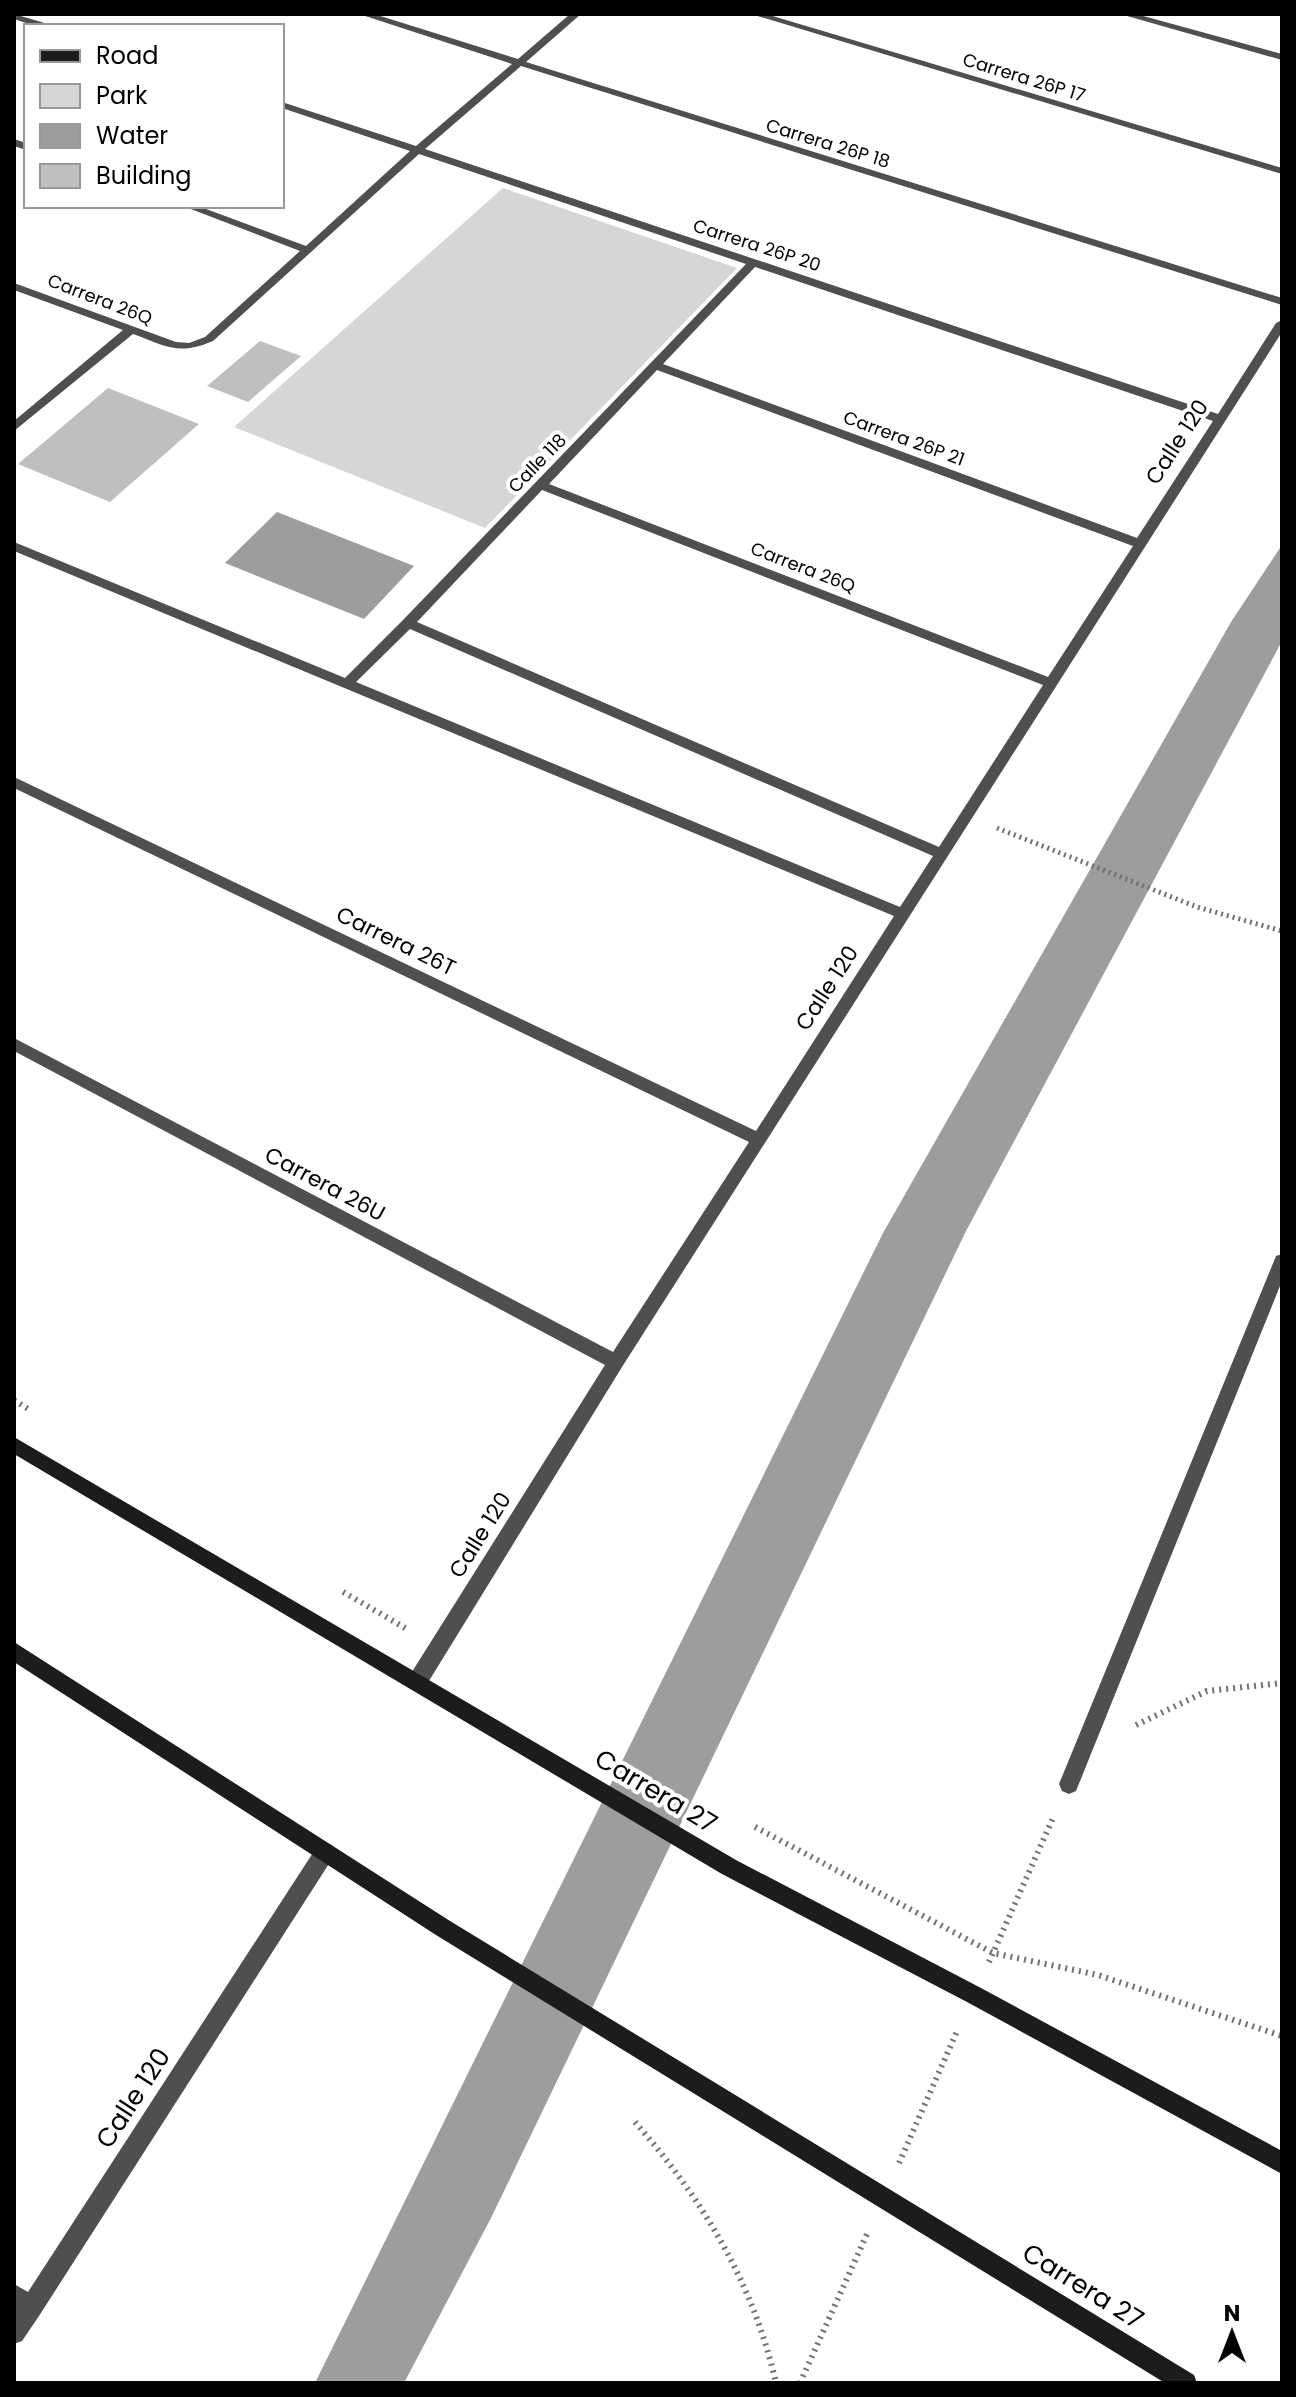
<svg xmlns="http://www.w3.org/2000/svg" width="1296" height="2397" font-family="Poppins,sans-serif">
<style>
.green{fill:#d6d6d6}
.water{fill:#9d9d9d}
.building{fill:#bfbfbf}
.lines{fill:none;stroke-linecap:round;stroke-linejoin:round}
.path-far1{stroke:#717171;stroke-width:5;stroke-dasharray:2 4;stroke-linecap:butt}
.path{stroke:#717171;stroke-width:6;stroke-dasharray:2 5;stroke-linecap:butt}
.lane{fill:#4f4f4f;fill-rule:evenodd}
.street{fill:#4f4f4f;fill-rule:evenodd}
.secondary{fill:#1c1c1c;fill-rule:evenodd}
.labels{text-anchor:middle;dominant-baseline:central;stroke-width:8;stroke-linejoin:round;paint-order:stroke}
.far-street-label{font-size:18px;fill:#000;stroke:#fff}
.street-label{font-size:22px;fill:#000;stroke:#fff}
.near-street-label{font-size:26px;fill:#000;stroke:#fff}
</style>
<rect width="100%" height="100%" fill="#fff"/>
<path class="green" d="M 503,188 L 737,268 L 485,528 L 234,427 Z"/>
<path class="water" d="M 277,512 L 414,566 L 364,619 L 225,563 Z
M 1282,545 L 1282,641 L 966,1231 L 491,2218 L 404,2383 L 315,2383 L 883,1233 L 1231,622 Z"/>
<path class="building" d="M 260,341 L 301,356 L 248,402 L 207,386 Z
M 108,388 L 199,424 L 110,502 L 18,464 Z"/>
<g class="lines">
<path class="path-far1" d="M 997,828 L 1197,907 L 1282,931"/>
<path class="path" d="M 14,1400 L 30,1410
M 343,1592 L 407,1629
M 1136,1725 L 1207,1691 L 1282,1683
M 755,1827 L 993,1953 L 1098,1975 L 1282,2036
M 989,1962 L 1053,1818
M 635,2122 C 703,2200 753,2282 776,2383
M 899,2163 L 958,2029
M 800,2383 L 867,2234"/>
<path class="lane" d="M 1282,1254 L 1282,1281 L 1076,1791 L 1069,1794 L 1062,1791 L 1059,1784 L 1274,1261 L 1276,1256 Z"/>
<path class="street" d="M 14,14 L 48,24 L 50,26 L 35,26 L 14,19 Z
M 359,14 L 374,14 L 518,59 L 570,14 L 581,14 L 526,62 L 1282,298 L 1282,305 L 521,66 L 425,149 L 1218,414 L 1276,323 L 1282,320 L 1282,332 L 622,1367 L 424,1689 L 417,1691 L 410,1689 L 408,1682 L 410,1675 L 605,1365 L 14,1051 L 14,1038 L 613,1352 L 749,1142 L 14,788 L 14,777 L 756,1131 L 894,916 L 14,551 L 14,542 L 345,678 L 403,620 L 746,264 L 419,154 L 213,341 C 178,356 166,346 133,334 L 14,431 L 14,421 L 123,330 L 14,290 L 14,283 L 176,342 L 189,343 L 205,337 L 300,251 L 183,206 L 198,206 L 306,246 L 410,151 L 282,108 L 282,102 L 416,146 L 512,64 ZM 755,267 L 1213,421 L 1137,538 L 663,364 ZM 657,370 L 1133,546 L 1048,677 L 549,484 ZM 542,490 L 1043,685 L 939,847 L 417,622 ZM 410,629 L 933,856 L 900,907 L 356,682 Z
M 751,14 L 766,14 L 1282,168 L 1282,174 Z
M 1120,14 L 1136,14 L 1282,54 L 1282,60 Z
M 14,139 L 26,143 L 26,150 L 14,146 Z
M 325,1842 L 332,1845 L 335,1852 L 332,1859 L 39,2316 L 22,2341 L 14,2344 L 14,2284 L 28,2292 L 318,1845 Z"/>
<path class="secondary" d="M 14,1437 L 736,1860 L 981,1988 L 1282,2151 L 1282,2174 L 967,2002 L 722,1874 L 14,1454 Z
M 14,1642 L 450,1921 L 1194,2375 L 1197,2383 L 1165,2383 L 436,1935 L 14,1662 Z"/>
</g>
<g class="labels">
<g class="far-street-label">
<text transform="translate(1024 77) rotate(17)">Carrera 26P 17</text>
<text transform="translate(828 143) rotate(17)">Carrera 26P 18</text>
<text transform="translate(757 245) rotate(18)">Carrera 26P 20</text>
<text transform="translate(100 299) rotate(21)">Carrera 26Q</text>
<text transform="translate(904 438) rotate(20)">Carrera 26P 21</text>
<text transform="translate(537 463) rotate(-46)">Calle 118</text>
<text transform="translate(803 567) rotate(21)">Carrera 26Q</text>
</g>
<g class="street-label">
<text transform="translate(1177 442) rotate(-57)">Calle 120</text>
<text transform="translate(396 941) rotate(26)">Carrera 26T</text>
<text transform="translate(827 988) rotate(-57)">Calle 120</text>
<text transform="translate(325 1184) rotate(28)">Carrera 26U</text>
<text transform="translate(480 1535) rotate(-58)">Calle 120</text>
</g>
<g class="near-street-label">
<text transform="translate(656 1791) rotate(31)">Carrera 27</text>
<text transform="translate(133 2098) rotate(-57)">Calle 120</text>
<text transform="translate(1083 2286) rotate(32)">Carrera 27</text>
</g>
</g>
<rect width="1296" height="2397" fill="none" stroke="#000000" stroke-width="32"/>
<rect x="24" y="24" width="260" height="184" fill="#ffffff" stroke="#999999" stroke-width="2"/>
<rect x="40" y="50" width="40" height="12" fill="#1c1c1c" stroke="#999999" stroke-width="2"/>
<text x="96" y="64" font-size="24" fill="#000000">Road</text>
<rect x="40" y="84" width="40" height="24" fill="#d6d6d6" stroke="#999999" stroke-width="2"/>
<text x="96" y="104" font-size="24" fill="#000000">Park</text>
<rect x="40" y="124" width="40" height="24" fill="#9d9d9d" stroke="#999999" stroke-width="2"/>
<text x="96" y="144" font-size="24" fill="#000000">Water</text>
<rect x="40" y="164" width="40" height="24" fill="#bfbfbf" stroke="#999999" stroke-width="2"/>
<text x="96" y="184" font-size="24" fill="#000000">Building</text>
<g transform="translate(1232 2333)" stroke="#ffffff" stroke-width="6" paint-order="stroke">
<path d="M0-6L14 30L0 20L-14 30Z" fill="#000000"/>
<text y="-12" font-size="22" font-weight="bold" text-anchor="middle" fill="#000000">N</text>
</g>
</svg>
